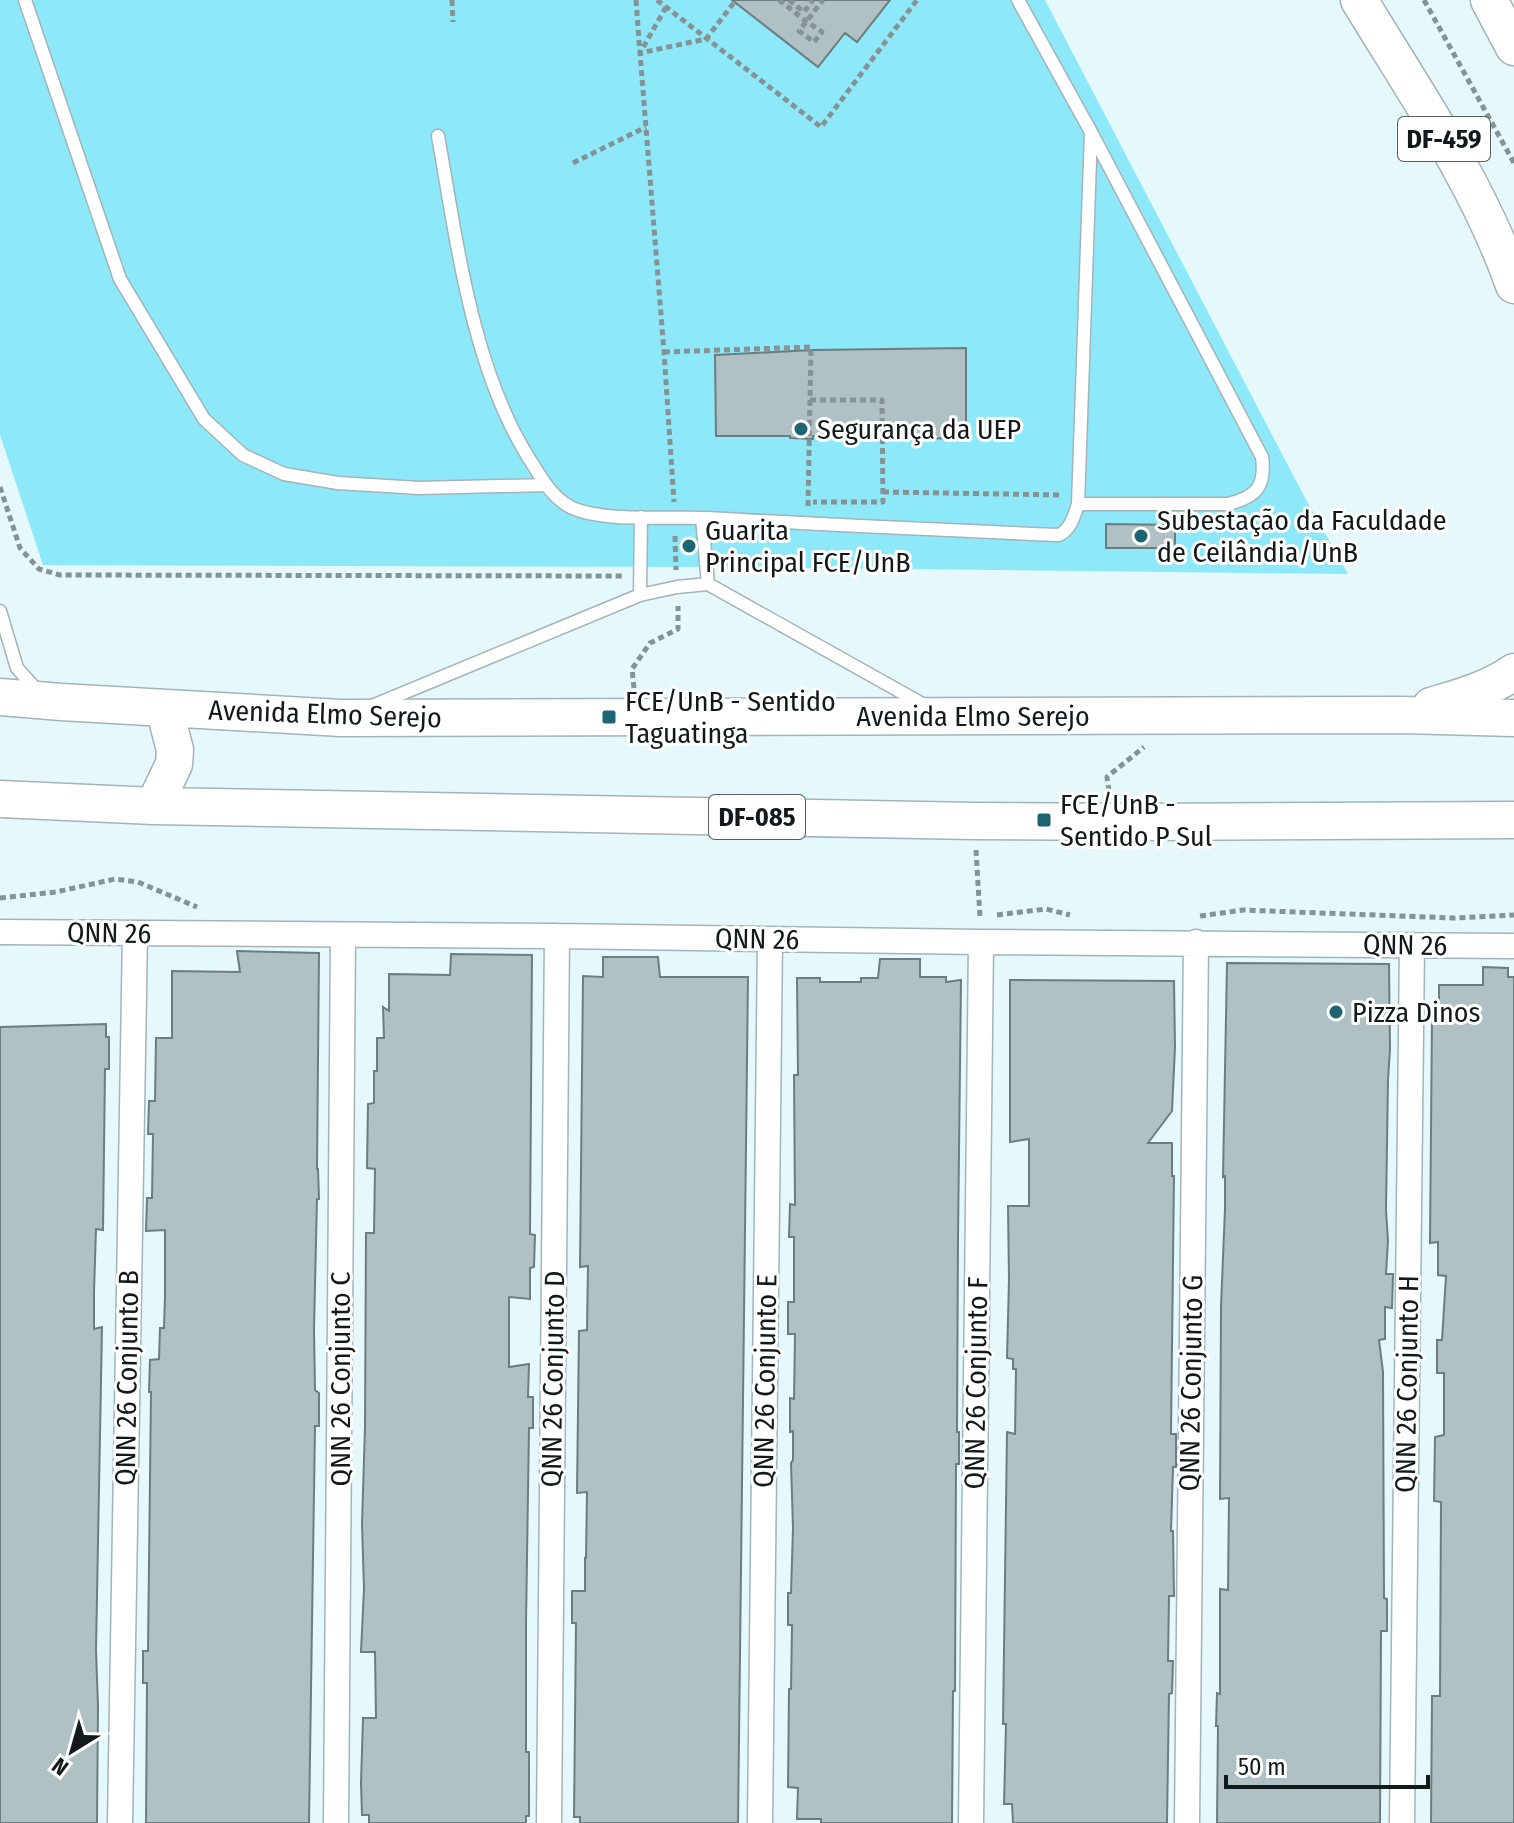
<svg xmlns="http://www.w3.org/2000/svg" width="1514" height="1823" font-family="'Fira Sans Condensed',sans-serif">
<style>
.green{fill:#8de9fa}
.building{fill:#afc1c5;stroke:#6c7d80;stroke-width:2}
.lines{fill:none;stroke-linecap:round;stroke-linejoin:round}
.lane-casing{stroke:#a2b4b8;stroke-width:15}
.street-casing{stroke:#a2b4b8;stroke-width:27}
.primary-casing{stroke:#a2b4b8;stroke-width:39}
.path{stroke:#859395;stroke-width:5;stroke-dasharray:6 4;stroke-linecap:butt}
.lane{stroke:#fff;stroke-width:12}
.street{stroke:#fff;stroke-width:24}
.primary{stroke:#fff;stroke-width:36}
.poi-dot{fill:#1c6572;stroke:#fff;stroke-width:3}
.labels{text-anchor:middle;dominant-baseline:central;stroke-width:6;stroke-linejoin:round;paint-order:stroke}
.shield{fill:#fff;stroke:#595e5f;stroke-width:2}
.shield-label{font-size:26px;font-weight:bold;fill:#12191a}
.poi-label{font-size:28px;fill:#12191a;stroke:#fff;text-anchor:start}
.street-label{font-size:28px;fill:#12191a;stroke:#fff}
</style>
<rect width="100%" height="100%" fill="#e5f8fc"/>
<path class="green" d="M 0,0 L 1045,0 L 1304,496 L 1348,574 L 713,567 L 43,565 L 0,435 Z"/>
<path class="building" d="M 732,0 L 890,0 L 857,42 L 845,33 L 818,67 Z
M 966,348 L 966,439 L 813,436 L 813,439 L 790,438 L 790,436 L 716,436 L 715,355 L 814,350 Z
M 1106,524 L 1175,525 L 1175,548 L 1106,548 Z
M 237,951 L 319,953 L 317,1169 L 318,1169 L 319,1199 L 317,1199 L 314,1329 L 315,1390 L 319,1393 L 319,1426 L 315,1426 L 309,1823 L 146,1823 L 147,1683 L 143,1683 L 143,1651 L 148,1651 L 151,1392 L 149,1392 L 150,1360 L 159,1359 L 160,1328 L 164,1328 L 165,1295 L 165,1230 L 146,1231 L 147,1198 L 152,1198 L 153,1134 L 148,1134 L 149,1101 L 155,1101 L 156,1038 L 172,1038 L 172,971 L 240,972 Z
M 451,954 L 532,955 L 530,1234 L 535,1235 L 534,1267 L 530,1268 L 530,1299 L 509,1297 L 509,1367 L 529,1364 L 528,1397 L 533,1397 L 533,1428 L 529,1428 L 526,1623 L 526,1752 L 529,1752 L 529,1816 L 526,1816 L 526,1823 L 369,1823 L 369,1815 L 362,1815 L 361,1783 L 363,1718 L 376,1718 L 375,1652 L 361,1652 L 364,1589 L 362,1524 L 365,1427 L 366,1233 L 374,1233 L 375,1169 L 367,1168 L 368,1104 L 374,1103 L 374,1071 L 377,1071 L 377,1038 L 384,1038 L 383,1007 L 389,1011 L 389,974 L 450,975 Z
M 603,957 L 658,957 L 660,977 L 748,977 L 738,1823 L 580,1823 L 580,1817 L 574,1817 L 576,1623 L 572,1623 L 572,1591 L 585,1591 L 585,1558 L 586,1558 L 587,1492 L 577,1493 L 579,1331 L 587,1330 L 588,1266 L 580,1267 L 583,976 L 603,977 Z
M 880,959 L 920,959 L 920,977 L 946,977 L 946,982 L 961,980 L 958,1238 L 957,1432 L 959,1432 L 959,1464 L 956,1464 L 955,1691 L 953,1691 L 952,1823 L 821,1823 L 821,1819 L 797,1819 L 798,1788 L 788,1787 L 789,1689 L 791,1689 L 792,1625 L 788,1625 L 788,1593 L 791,1593 L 793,1528 L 791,1463 L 793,1460 L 793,1431 L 790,1432 L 790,1398 L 794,1399 L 795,1334 L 788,1334 L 788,1302 L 794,1302 L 794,1237 L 789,1237 L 790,1204 L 795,1205 L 794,1075 L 798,1075 L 797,978 L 820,978 L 820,982 L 861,982 L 861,978 L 878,978 Z
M 1227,963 L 1389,964 L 1390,1049 L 1388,1080 L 1386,1210 L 1388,1241 L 1386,1274 L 1393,1274 L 1392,1308 L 1385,1307 L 1385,1339 L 1379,1340 L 1383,1372 L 1384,1598 L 1387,1599 L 1387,1631 L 1381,1631 L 1380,1823 L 1217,1823 L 1218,1726 L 1216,1726 L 1217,1693 L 1220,1694 L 1220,1589 L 1228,1590 L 1229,1498 L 1220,1499 L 1221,1306 L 1225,1209 L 1225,1176 L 1223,1177 Z
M 1483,967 L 1508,968 L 1508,977 L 1514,977 L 1514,1823 L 1431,1823 L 1432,1696 L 1440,1696 L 1441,1502 L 1434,1501 L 1435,1437 L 1444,1435 L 1444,1373 L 1437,1373 L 1437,1340 L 1442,1340 L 1446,1276 L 1438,1275 L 1438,1242 L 1430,1243 L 1432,1016 L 1439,1016 L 1439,985 L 1483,985 Z
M 1010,980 L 1174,981 L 1175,1047 L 1172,1111 L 1148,1143 L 1172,1143 L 1172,1176 L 1174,1176 L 1171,1434 L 1176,1434 L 1176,1467 L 1173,1467 L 1171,1531 L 1173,1531 L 1174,1596 L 1169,1596 L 1168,1661 L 1173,1661 L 1172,1693 L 1169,1694 L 1167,1823 L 1013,1823 L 1012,1804 L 1004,1804 L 1006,1724 L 1003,1724 L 1007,1432 L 1015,1434 L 1016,1369 L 1013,1369 L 1013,1359 L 1007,1358 L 1009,1280 L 1008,1206 L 1029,1206 L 1029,1139 L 1010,1142 Z
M 106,1024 L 106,1037 L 109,1037 L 109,1069 L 105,1069 L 103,1230 L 96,1229 L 94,1292 L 94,1329 L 102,1327 L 96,1650 L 98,1706 L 97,1823 L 0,1823 L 0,1027 Z"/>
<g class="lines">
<defs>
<path id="lane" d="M 25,0 L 120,279 L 204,419 L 243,455 L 284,474 L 338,483 L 419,488 L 546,485
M 1018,0 L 1091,132 L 1262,457 C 1266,487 1256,497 1228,504 L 1078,504
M 438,136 C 457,242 472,369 530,460 C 540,476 549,492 564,503 C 591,524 672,516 707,518 C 824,525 941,530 1059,535 C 1071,529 1074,516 1078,504 L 1091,132
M 702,518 L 708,584
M 640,595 L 641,517
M 0,611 L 17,668 L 34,687 L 41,691
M 372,706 L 640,595 L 677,587 L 708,584 L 926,706"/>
<path id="street" d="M 0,932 L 557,936 L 981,942 L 1514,946
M 120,1823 L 135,933
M 336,1823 L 343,935
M 549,1823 L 557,936
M 760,1823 L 770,940
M 971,1823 L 981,942
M 1187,1823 L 1196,942
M 1402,1823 L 1412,945"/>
<path id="primary" d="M 1359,0 C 1415,92 1478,183 1514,285
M 1489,0 L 1514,47
M 0,697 L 61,702 L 341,718 L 1402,715 L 1514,718
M 1431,706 C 1461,697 1488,690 1514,672
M 0,799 L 154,806 L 974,821 L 1139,822 L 1514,820
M 154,806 L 174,764 L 175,750 L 164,708"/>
</defs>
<use href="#lane" class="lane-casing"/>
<use href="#street" class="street-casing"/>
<use href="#primary" class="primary-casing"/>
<path class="path" d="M 452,0 L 453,22
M 636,0 L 640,53 L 706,39 L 736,0
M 657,0 L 821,127 L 917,0
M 779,0 L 806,21 L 822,32 L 814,42 L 799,31 L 823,0
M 789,0 L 804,12 L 813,0
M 1424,0 L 1514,163
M 666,7 L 640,53 L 664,352 L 674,502
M 573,163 L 646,127
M 664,352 L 811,347 L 808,507
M 810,400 L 882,400 L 883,502 L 813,502
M 0,487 L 20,548 L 39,569 L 60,575 L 623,576
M 883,492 L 1062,495
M 675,536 L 676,570
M 634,688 L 632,669 L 650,643 L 678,629 L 678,606
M 1109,791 L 1107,777 L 1144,747
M 976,850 L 980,917
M 0,898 L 56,892 L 115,879 L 138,882 L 197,907
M 997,915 L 1046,909 L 1070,915
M 1200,916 L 1243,910 L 1453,918 L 1514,915"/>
<use href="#lane" class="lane"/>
<use href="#street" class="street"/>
<use href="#primary" class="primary"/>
</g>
<g class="poi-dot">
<circle cx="801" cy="429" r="8"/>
<circle cx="1141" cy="536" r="8"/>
<circle cx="689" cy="546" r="8"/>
<rect x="601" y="709" width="16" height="16" rx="4"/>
<rect x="1036" y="812" width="16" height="16" rx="4"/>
<circle cx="1336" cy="1012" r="8"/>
</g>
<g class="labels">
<g class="shield">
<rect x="1398" y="117" width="92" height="44" rx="6"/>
<rect x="709" y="795" width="96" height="44" rx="6"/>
</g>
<g class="shield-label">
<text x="1444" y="139">DF-459</text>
<text x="757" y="817">DF-085</text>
</g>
<g class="poi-label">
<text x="817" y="429">Segurança da UEP</text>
<text x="1157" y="520">Subestação da Faculdade<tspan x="1157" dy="32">de Ceilândia/UnB</tspan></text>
<text x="705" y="530">Guarita<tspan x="705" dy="32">Principal FCE/UnB</tspan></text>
<text x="625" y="701">FCE/UnB - Sentido<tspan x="625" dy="32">Taguatinga</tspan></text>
<text x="1060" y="804">FCE/UnB -<tspan x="1060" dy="32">Sentido P Sul</tspan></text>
<text x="1352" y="1012">Pizza Dinos</text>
</g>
<g class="street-label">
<text transform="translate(325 714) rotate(2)">Avenida Elmo Serejo</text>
<text x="973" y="716">Avenida Elmo Serejo</text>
<text transform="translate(109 933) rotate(1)">QNN 26</text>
<text transform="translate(757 939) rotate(1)">QNN 26</text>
<text transform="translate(1405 945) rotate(1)">QNN 26</text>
<text transform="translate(127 1378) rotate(-89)">QNN 26 Conjunto B</text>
<text transform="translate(340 1379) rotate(-90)">QNN 26 Conjunto C</text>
<text transform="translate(553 1379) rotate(-89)">QNN 26 Conjunto D</text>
<text transform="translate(765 1381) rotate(-89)">QNN 26 Conjunto E</text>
<text transform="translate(976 1383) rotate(-89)">QNN 26 Conjunto F</text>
<text transform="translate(1191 1383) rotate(-89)">QNN 26 Conjunto G</text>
<text transform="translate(1407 1384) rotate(-89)">QNN 26 Conjunto H</text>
</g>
</g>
<g transform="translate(72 1751) rotate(217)" stroke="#ffffff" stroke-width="6" paint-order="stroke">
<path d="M0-6L14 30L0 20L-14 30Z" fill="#12191a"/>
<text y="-12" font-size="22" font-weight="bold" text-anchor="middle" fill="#12191a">N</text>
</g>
<path d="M1226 1775v12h202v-12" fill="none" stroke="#12191a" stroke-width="4"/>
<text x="1238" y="1775" font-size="24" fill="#12191a" stroke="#ffffff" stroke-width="6" paint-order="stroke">50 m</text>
</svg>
